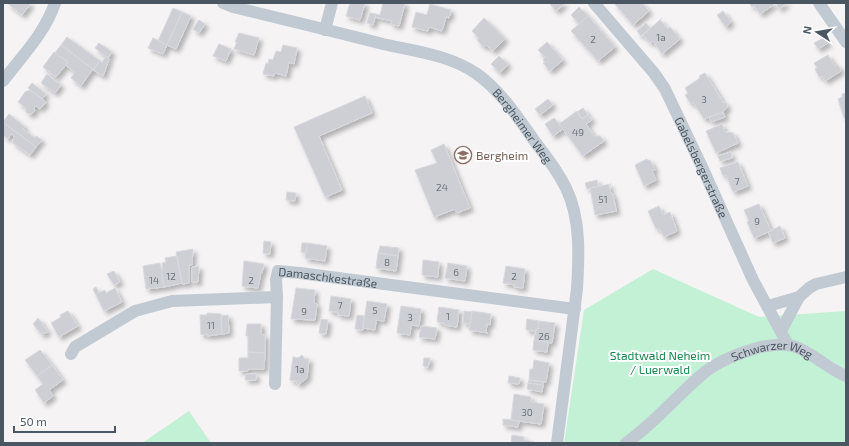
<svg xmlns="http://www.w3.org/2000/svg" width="849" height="446" font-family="'Exo 2',sans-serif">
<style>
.green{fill:#c3f1d5}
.building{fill:#cdcfd5;stroke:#d7d9de;filter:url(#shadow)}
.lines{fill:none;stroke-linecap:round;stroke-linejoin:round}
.street{stroke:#c1cad2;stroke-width:12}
.labels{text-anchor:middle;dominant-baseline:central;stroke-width:4;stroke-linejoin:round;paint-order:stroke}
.number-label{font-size:10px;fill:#6b747e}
.street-label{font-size:12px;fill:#4a5661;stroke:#fff}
.education-label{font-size:12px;fill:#785e54;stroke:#fff;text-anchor:start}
.park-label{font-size:12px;fill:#17864f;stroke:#fff}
</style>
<defs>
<filter id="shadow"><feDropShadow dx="3.5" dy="3.5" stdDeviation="2" flood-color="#0004"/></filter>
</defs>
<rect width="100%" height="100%" fill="#f5f3f3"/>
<path class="green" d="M 653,269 L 759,317 L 846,311 L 846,443 L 564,443 L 584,310 Z
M 189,411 L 211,443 L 142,443 Z"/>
<path class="building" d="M 7,3 L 31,3 L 22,15 Z
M 350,3 L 365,3 L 360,20 L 346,16 Z
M 383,3 L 405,3 L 399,26 L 391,24 L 392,21 L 375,17 L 376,14 L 380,15 Z
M 549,3 L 565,3 L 556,11 Z
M 614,3 L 642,3 L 649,11 L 633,25 Z
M 749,3 L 787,3 L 779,9 L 776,3 L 760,14 L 754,5 L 752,7 Z
M 430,4 L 451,10 L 449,18 L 446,17 L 442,31 L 429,27 L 428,31 L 412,27 L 416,12 L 427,15 Z
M 579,7 L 588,16 L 579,24 L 571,15 Z
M 173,8 L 182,12 L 167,45 L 158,41 Z
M 723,11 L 731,22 L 726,27 L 717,15 Z
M 182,12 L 191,16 L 176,49 L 167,45 Z
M 370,13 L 376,14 L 373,25 L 367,23 Z
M 588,16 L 615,47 L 598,61 L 571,31 Z
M 484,18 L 505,39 L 493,51 L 486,45 L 484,47 L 477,40 L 479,38 L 472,31 Z
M 662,18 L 660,20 L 668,29 L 670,27 L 680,39 L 662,54 L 653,41 L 650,43 L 643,35 Z
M 199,20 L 205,24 L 199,33 L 193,29 Z
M 646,23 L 650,28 L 641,36 L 637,31 Z
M 239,33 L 259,38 L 254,55 L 234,49 L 237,42 L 235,42 Z
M 67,37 L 100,61 L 93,69 L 61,45 Z
M 825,37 L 828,43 L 818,49 L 814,43 Z
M 153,38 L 167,45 L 163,54 L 148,48 Z
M 547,42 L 563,60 L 550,71 L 543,63 L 545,62 L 543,60 L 545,57 L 538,50 Z
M 99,43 L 112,52 L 108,58 L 95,48 Z
M 219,44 L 231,49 L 226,61 L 213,56 Z
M 61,45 L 93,69 L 81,86 L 71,78 L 75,72 L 65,65 L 68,62 L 55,53 Z
M 283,45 L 297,48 L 294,64 L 289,62 L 286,76 L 275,73 L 274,76 L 263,74 L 266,63 L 268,64 L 269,59 L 273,60 L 276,51 L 281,52 Z
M 54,52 L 68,62 L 56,77 L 43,67 Z
M 828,55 L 835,66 L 838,65 L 841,71 L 825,81 L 822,76 L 819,77 L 815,69 L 817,68 L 814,63 Z
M 106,56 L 109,59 L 103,76 L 93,70 L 100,61 L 102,63 Z
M 499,56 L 508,64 L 500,73 L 491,64 Z
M 705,73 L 723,102 L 727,104 L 727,108 L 723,112 L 704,119 L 693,102 L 691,104 L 685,95 L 688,93 L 685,88 L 700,78 L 699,76 Z
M 47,74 L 61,85 L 55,93 L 41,83 Z
M 32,83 L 46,94 L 42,99 L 28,88 Z
M 30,90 L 46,102 L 40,109 L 36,106 L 34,108 L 35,111 L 32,114 L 29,114 L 26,112 L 26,108 L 18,102 L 25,92 Z
M 846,93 L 846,117 L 844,118 L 838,99 L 842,97 L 842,94 Z
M 365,96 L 372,113 L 319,136 L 342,190 L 325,197 L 294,127 Z
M 548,99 L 553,105 L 540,115 L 535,109 Z
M 583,108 L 588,115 L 582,119 L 577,112 Z
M 577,111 L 582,119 L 588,115 L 592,120 L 586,124 L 594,136 L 600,136 L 604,141 L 583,156 L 559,124 Z
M 723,112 L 725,117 L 711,122 L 709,117 Z
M 9,114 L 25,127 L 23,129 L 35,138 L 36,136 L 42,140 L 36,147 L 3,122 Z
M 554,118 L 563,129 L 553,136 L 545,124 Z
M 3,122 L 36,147 L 30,155 L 13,143 L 13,140 L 15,137 L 11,134 L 8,139 L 3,135 Z
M 722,124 L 725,132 L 733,133 L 738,143 L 716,153 L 706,131 Z
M 444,144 L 470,208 L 457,213 L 455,209 L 434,217 L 415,170 L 437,163 L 431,150 Z
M 731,152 L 732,158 L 720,161 L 718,156 Z
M 647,159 L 648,161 L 650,160 L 655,170 L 652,171 L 656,180 L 644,186 L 635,165 Z
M 738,162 L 748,186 L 733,192 L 726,175 L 723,176 L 720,168 Z
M 597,180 L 598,186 L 587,189 L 585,183 Z
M 611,184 L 609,185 L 611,194 L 613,194 L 616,210 L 617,211 L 595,215 L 590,188 Z
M 287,192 L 296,193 L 295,201 L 286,200 Z
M 759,204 L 771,231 L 754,238 L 747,222 L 749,221 L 744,210 Z
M 659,206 L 663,215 L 670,212 L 677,231 L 664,237 L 659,228 L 656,229 L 648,211 Z
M 780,226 L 785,238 L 773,243 L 768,232 Z
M 264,241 L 271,242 L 270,254 L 263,253 Z
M 302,243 L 307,243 L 306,253 L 301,252 Z
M 307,243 L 327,246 L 325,261 L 305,258 Z
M 380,246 L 399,248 L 398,256 L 378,253 Z
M 193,249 L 192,265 L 189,265 L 189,283 L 182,284 L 176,252 Z
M 378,253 L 398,256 L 396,271 L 376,268 Z
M 177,256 L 182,283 L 164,287 L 161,270 L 163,269 L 162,263 L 166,262 L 165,258 Z
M 423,260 L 439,262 L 438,277 L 422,275 Z
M 244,261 L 264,264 L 262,273 L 261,272 L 258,288 L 242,286 Z
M 160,263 L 164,287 L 146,289 L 143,266 Z
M 448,263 L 467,266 L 465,281 L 445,278 Z
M 199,266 L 198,282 L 192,282 L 192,267 Z
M 506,266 L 525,269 L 523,288 L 514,287 L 515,285 L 503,283 Z
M 114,271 L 120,282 L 114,285 L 107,274 Z
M 96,287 L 99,293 L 105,290 L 106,293 L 115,288 L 122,302 L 104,311 L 93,289 Z
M 296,288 L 315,290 L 314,303 L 317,304 L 315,320 L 291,319 Z
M 331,296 L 351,299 L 349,316 L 338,315 L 338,312 L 329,311 Z
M 367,301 L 387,304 L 384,321 L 376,320 L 375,330 L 363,328 Z
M 401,306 L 421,309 L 419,326 L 411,325 L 410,335 L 397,333 Z
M 439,307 L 459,310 L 457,327 L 444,325 L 444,323 L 437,322 Z
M 68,311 L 78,326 L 59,337 L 51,323 L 61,317 L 60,315 Z
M 464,311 L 472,312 L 470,324 L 463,323 Z
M 472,311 L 491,314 L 490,325 L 487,324 L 486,332 L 488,333 L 469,330 Z
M 207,313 L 221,314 L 222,334 L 207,336 L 207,334 L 201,335 L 200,315 L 207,315 Z
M 228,315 L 229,333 L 222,334 L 221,316 Z
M 357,315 L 364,316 L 363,330 L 355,329 Z
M 38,318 L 48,332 L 42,334 L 43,336 L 33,324 Z
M 321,319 L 328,320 L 326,334 L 319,333 Z
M 527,319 L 539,321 L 538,329 L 536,329 L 535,331 L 526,330 Z
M 539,321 L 555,323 L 552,343 L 534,340 L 536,329 L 538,329 Z
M 247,324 L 261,324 L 261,335 L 265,335 L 265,353 L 248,352 L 248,336 L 246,336 Z
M 421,326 L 437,328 L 435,339 L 419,337 Z
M 534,340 L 548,342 L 547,352 L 533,350 Z
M 40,350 L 52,365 L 37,376 L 25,360 Z
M 248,352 L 265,353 L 264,369 L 248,369 L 248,371 L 239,371 L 239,358 L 248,358 Z
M 302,355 L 305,359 L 309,359 L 307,378 L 298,385 L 296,381 L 290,380 L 293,357 L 298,358 Z
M 424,358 L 430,358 L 428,367 L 423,366 Z
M 534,360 L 549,363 L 546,382 L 529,380 L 530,369 L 533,369 Z
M 52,365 L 63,380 L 49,390 L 53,396 L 44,403 L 35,390 L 43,384 L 37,376 Z
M 246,374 L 256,374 L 256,380 L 245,380 Z
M 509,376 L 520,378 L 519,384 L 508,383 Z
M 529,380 L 543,382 L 543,385 L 528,383 Z
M 528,383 L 543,385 L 542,392 L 527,389 Z
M 514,394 L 531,397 L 531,402 L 544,404 L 541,424 L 511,420 Z
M 503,419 L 519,421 L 518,427 L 503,425 Z
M 512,435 L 524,437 L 524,440 L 538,443 L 511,443 Z"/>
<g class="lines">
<g class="street">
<path id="s1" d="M 223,3 L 233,7 C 283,19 333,31 383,44 C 414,51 450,55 477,74 C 502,92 518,118 536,143 C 547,157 558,172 566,188 C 581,219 579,256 577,289 L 557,443"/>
<path id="s2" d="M 594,3 L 654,73 L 665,89 L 703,169 L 753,280 L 788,345"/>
<path d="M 819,3 L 846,42"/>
<path d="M 325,30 L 332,3"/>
<path d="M 3,81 C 22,56 45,33 55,3"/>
<path d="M 768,306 L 799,297 L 809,288 L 816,284 L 846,277"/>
<path d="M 781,331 L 799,297"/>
<path id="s3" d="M 71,354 L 75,347 L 135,311 L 172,301 L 277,297 L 276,280 L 278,271 L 300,273 L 575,309"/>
<path d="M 275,384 L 277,297"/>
<path id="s4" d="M 626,443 C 655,423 677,395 705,372 C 719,361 740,353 757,348 C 769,345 781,343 793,346 C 813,352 827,369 846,376"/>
</g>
</g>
<defs>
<symbol id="school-ring" viewBox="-11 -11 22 22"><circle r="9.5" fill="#fff" stroke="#8d6e63" stroke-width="1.5"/><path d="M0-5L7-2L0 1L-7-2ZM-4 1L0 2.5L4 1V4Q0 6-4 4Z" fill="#8d6e63"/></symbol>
</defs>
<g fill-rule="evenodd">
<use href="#school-ring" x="453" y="145" width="20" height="20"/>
</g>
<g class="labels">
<g class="number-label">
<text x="661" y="37">1a</text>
<text x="593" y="39">2</text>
<text x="704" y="99">3</text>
<text x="578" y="132">49</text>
<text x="737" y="181">7</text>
<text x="442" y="187">24</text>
<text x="603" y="199">51</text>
<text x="757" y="221">9</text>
<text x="387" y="262">8</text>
<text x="456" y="272">6</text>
<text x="171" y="276">12</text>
<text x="514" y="276">2</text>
<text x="154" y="280">14</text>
<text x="251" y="280">2</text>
<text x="340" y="305">7</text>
<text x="375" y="310">5</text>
<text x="304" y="311">9</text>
<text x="448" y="316">1</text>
<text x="410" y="317">3</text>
<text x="211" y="325">11</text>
<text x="544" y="336">26</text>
<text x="300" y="369">1a</text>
<text x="527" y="412">30</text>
</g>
<g class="street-label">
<text stroke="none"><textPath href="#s1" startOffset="334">Bergheimer Weg</textPath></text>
<text stroke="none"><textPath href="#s2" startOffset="198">Gabelsbergerstraße</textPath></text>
<text stroke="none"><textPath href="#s3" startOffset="298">Damaschkestraße</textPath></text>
<text stroke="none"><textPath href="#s4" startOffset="179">Schwarzer Weg</textPath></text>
</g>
<g class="education-label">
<text x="476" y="155">Bergheim</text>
</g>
<g class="park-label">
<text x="660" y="355">Stadtwald Neheim<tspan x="660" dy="14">/ Luerwald</tspan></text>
</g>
</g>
<rect width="849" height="446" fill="none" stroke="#4a5661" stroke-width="8"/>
<g transform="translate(817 32) rotate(282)" stroke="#ffffff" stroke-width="3" paint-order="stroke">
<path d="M0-3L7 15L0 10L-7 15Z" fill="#4a5661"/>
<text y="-6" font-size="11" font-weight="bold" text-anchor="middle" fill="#4a5661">N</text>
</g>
<path d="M14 426v6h101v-6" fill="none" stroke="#4a5661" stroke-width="2"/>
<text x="20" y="426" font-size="12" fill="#4a5661" stroke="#ffffff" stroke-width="3" paint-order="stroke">50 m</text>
</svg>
